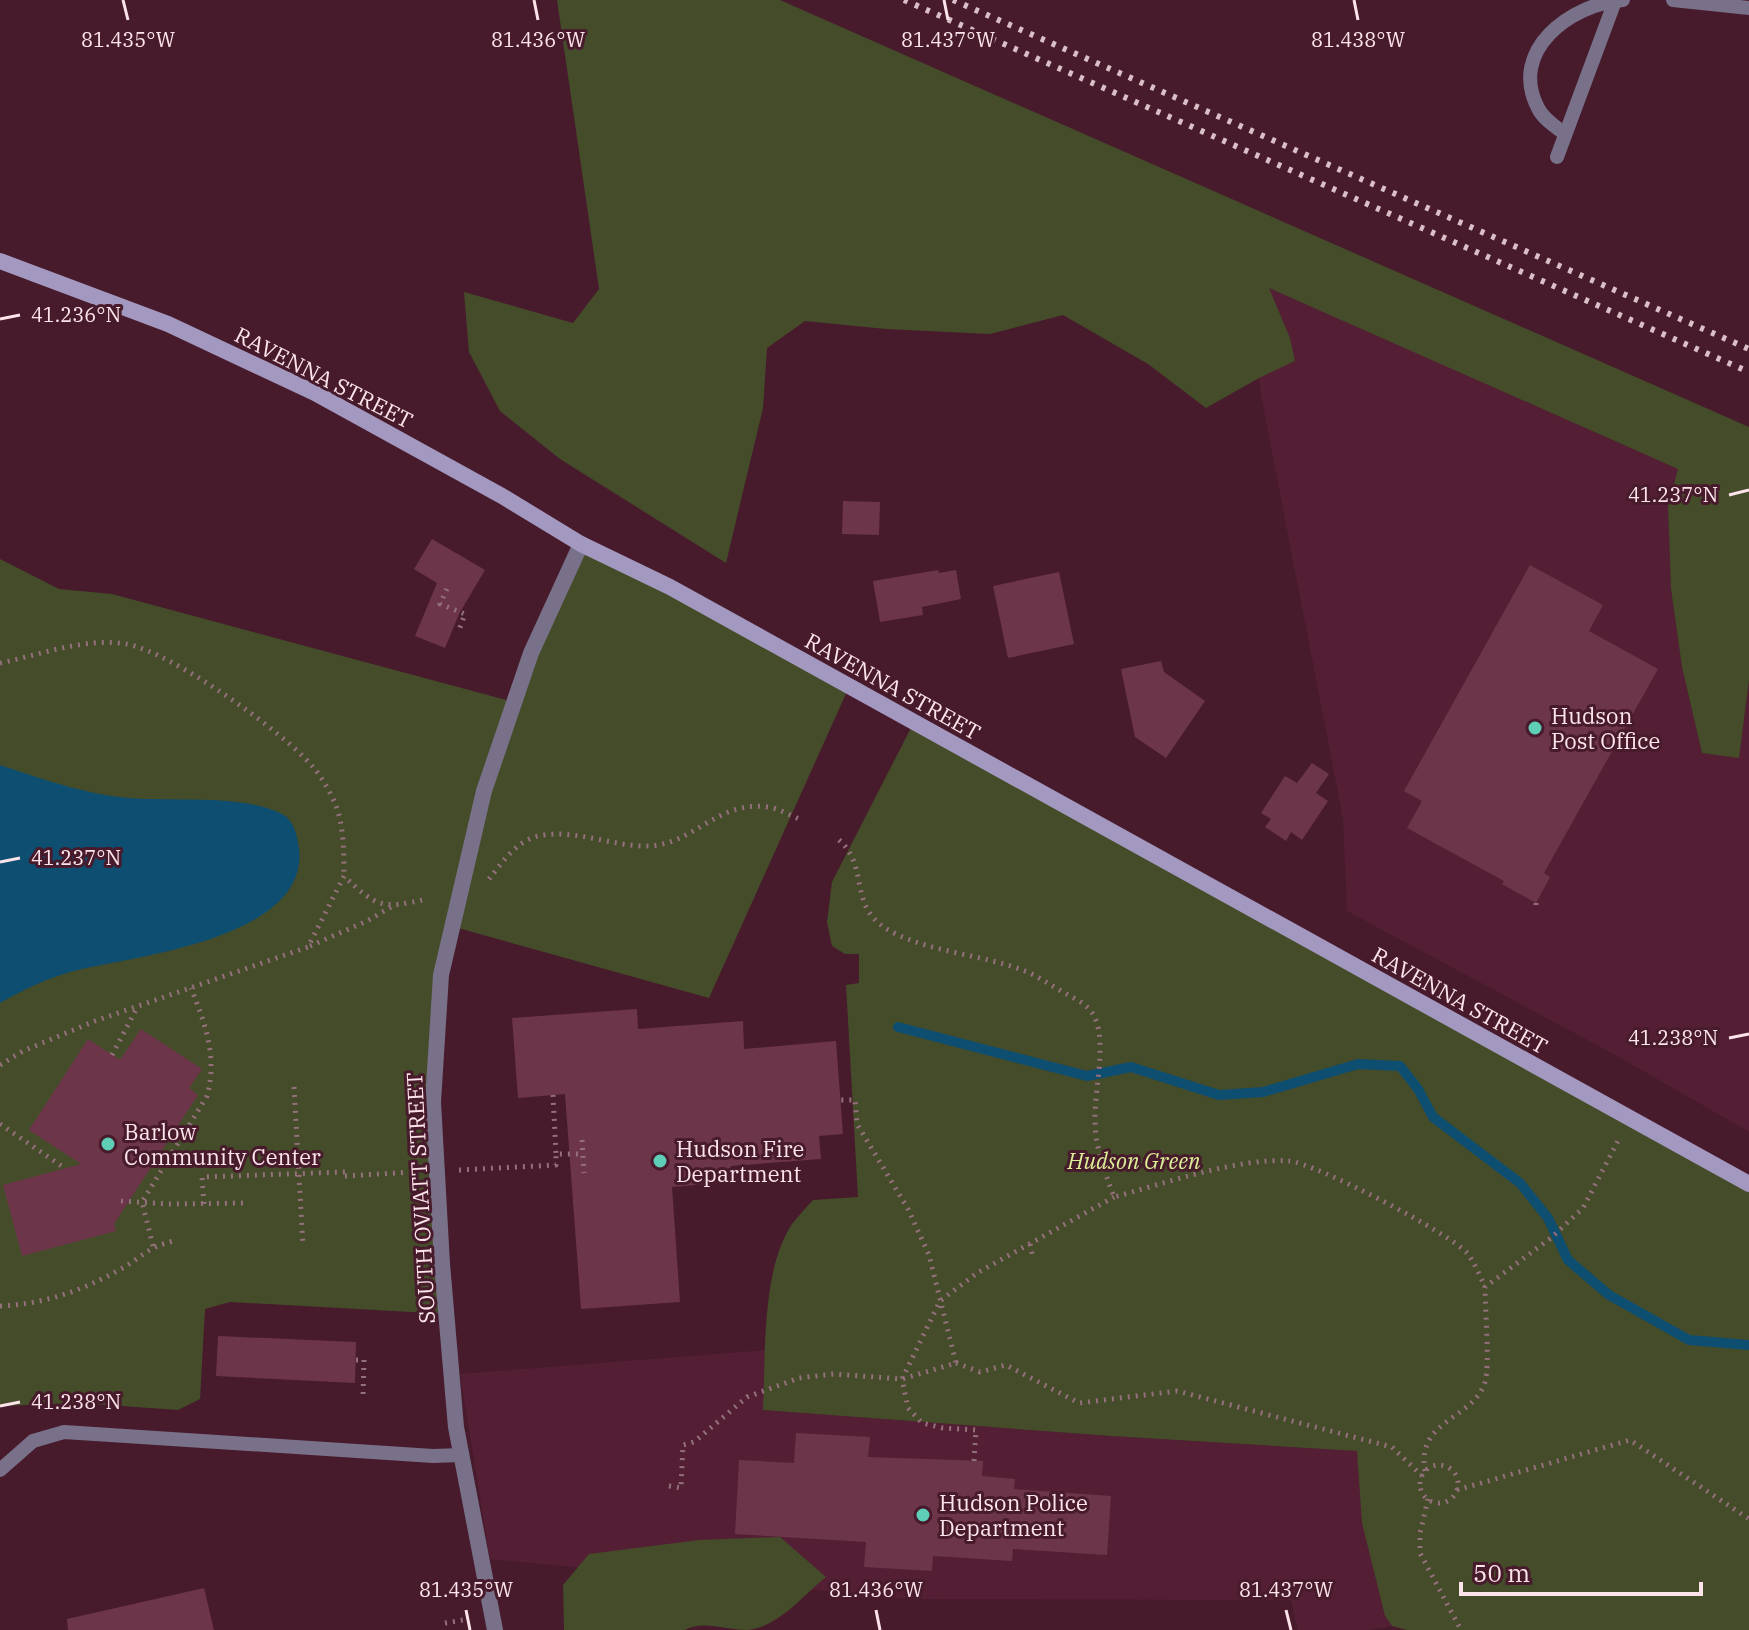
<svg xmlns="http://www.w3.org/2000/svg" width="1749" height="1630" font-family="'IBM Plex Serif',serif">
<style>
.built{fill:#541f34}
.green{fill:#454c2a}
.water{fill:#0e4e70}
.lines{fill:none;stroke-linecap:round;stroke-linejoin:round}
.stream{stroke:#0e4e70;stroke-width:10}
.building{fill:#6d3549}
.path{stroke:#94707c;stroke-width:5;stroke-dasharray:2 6;stroke-linecap:butt}
.lane{stroke:#787189;stroke-width:14}
.street{stroke:#787189;stroke-width:16}
.secondary{stroke:#a398bf;stroke-width:16}
.rail{stroke:#dbbfc8;stroke-width:6;stroke-dasharray:4 8;stroke-linecap:butt}
.ticks{fill:none;stroke:#fde4eb;stroke-width:3}
.poi-dot{fill:#5eceb7;stroke:#471b2c;stroke-width:3}
.labels{text-anchor:middle;dominant-baseline:central;stroke-width:6;stroke-linejoin:round;paint-order:stroke}
.street-label{font-size:22px;fill:#fde4eb;stroke:#471b2c}
.poi-label{font-size:22px;fill:#fde4eb;stroke:#471b2c;text-anchor:start}
.park-label{font-size:22px;font-style:italic;fill:#dcee96;stroke:#471b2c}
.ticks-label{font-size:20px;text-anchor:middle;fill:#fde4eb;stroke:#471b2c;stroke-width:6;stroke-linejoin:round;paint-order:stroke}
</style>
<rect width="100%" height="100%" fill="#471b2c"/>
<path class="built" d="M 1241,269 L 1268,287 L 1678,469 L 1668,506 L 1671,589 L 1682,667 L 1702,753 L 1739,757 L 1749,680 L 1749,1132 L 1621,1058 L 1347,911 L 1343,818 L 1264,411 Z
M 767,1350 L 764,1410 L 1111,1436 L 1358,1451 L 1362,1523 L 1385,1616 L 1392,1626 L 1369,1630 L 1298,1630 L 1291,1600 L 909,1599 L 490,1559 L 460,1374 Z"/>
<path class="green" d="M 557,0 L 780,0 L 1749,427 L 1749,680 L 1739,758 L 1702,753 L 1682,667 L 1671,589 L 1668,506 L 1678,469 L 1269,288 L 1290,338 L 1295,361 L 1259,378 L 1206,408 L 1148,364 L 1063,315 L 990,334 L 886,329 L 805,321 L 767,348 L 763,408 L 726,563 L 560,459 L 500,411 L 469,352 L 464,292 L 573,323 L 599,289 Z
M 581,544 L 849,687 L 709,998 L 451,926 L 433,1102 L 447,1314 L 230,1302 L 205,1309 L 200,1399 L 178,1410 L 80,1403 L 0,1406 L 0,559 L 59,589 L 112,594 L 514,702 Z
M 914,722 L 1749,1185 L 1749,1630 L 1407,1630 L 1392,1626 L 1385,1616 L 1362,1523 L 1357,1451 L 1111,1436 L 763,1410 C 766,1354 761,1271 792,1224 C 798,1216 806,1208 813,1200 L 858,1197 L 846,985 L 859,983 L 859,954 L 845,954 L 832,946 L 827,922 L 832,882 Z
M 780,1537 L 826,1577 C 802,1596 779,1627 747,1630 C 726,1630 703,1620 685,1630 L 564,1630 L 563,1585 L 589,1554 L 699,1540 Z"/>
<path class="water" d="M 0,765 C 36,777 73,790 111,796 C 162,804 235,792 280,813 C 294,819 297,835 299,848 C 310,938 137,956 78,970 C 49,977 25,989 0,1003 Z"/>
<g class="lines">
<path class="stream" d="M 898,1027 L 1087,1076 L 1131,1067 L 1219,1095 L 1263,1092 L 1358,1064 L 1400,1066 L 1418,1089 L 1433,1117 L 1520,1183 L 1548,1218 L 1568,1260 L 1609,1295 L 1689,1340 L 1749,1345"/>
</g>
<path class="building" d="M 843,501 L 880,502 L 879,535 L 842,534 Z
M 432,539 L 485,570 L 459,614 L 445,648 L 415,636 L 437,583 L 414,569 Z
M 1530,565 L 1603,605 L 1589,631 L 1658,669 L 1544,873 L 1550,877 L 1536,903 L 1502,884 L 1504,881 L 1407,828 L 1422,801 L 1404,791 Z
M 938,570 L 939,573 L 956,570 L 961,599 L 922,607 L 923,615 L 880,622 L 873,581 Z
M 1059,572 L 1074,644 L 1008,658 L 993,586 Z
M 1161,661 L 1164,672 L 1205,701 L 1166,758 L 1135,737 L 1121,669 Z
M 1312,763 L 1329,774 L 1316,793 L 1328,801 L 1302,840 L 1291,832 L 1286,841 L 1265,827 L 1271,819 L 1261,813 L 1285,776 L 1297,783 Z
M 637,1009 L 638,1029 L 743,1021 L 744,1049 L 836,1041 L 843,1134 L 819,1136 L 821,1159 L 731,1166 L 732,1182 L 672,1187 L 680,1302 L 581,1309 L 565,1094 L 518,1098 L 512,1018 Z
M 141,1029 L 202,1069 L 189,1088 L 198,1095 L 114,1224 L 116,1231 L 22,1256 L 3,1185 L 81,1164 L 29,1130 L 88,1039 L 120,1060 Z
M 218,1336 L 356,1342 L 355,1383 L 216,1376 Z
M 796,1433 L 870,1437 L 868,1457 L 983,1461 L 982,1476 L 1015,1479 L 1014,1489 L 1111,1496 L 1107,1555 L 1013,1549 L 1012,1561 L 933,1556 L 932,1571 L 864,1567 L 866,1542 L 735,1534 L 739,1460 L 794,1463 Z
M 204,1588 L 214,1630 L 68,1630 L 67,1619 Z"/>
<g class="lines">
<path class="path" d="M 447,589 L 440,604 L 465,614 L 459,630
M 0,663 C 40,655 85,637 126,644 C 170,651 284,732 313,767 C 321,776 330,792 335,803 C 344,825 344,853 344,876
M 839,840 C 872,869 844,910 896,934 C 936,953 984,955 1025,971 C 1038,976 1050,985 1063,992 C 1075,999 1089,1004 1095,1018 C 1107,1045 1094,1091 1095,1121 C 1095,1148 1105,1172 1114,1197 C 1163,1184 1240,1157 1289,1161 C 1315,1163 1452,1234 1468,1254 C 1475,1264 1480,1276 1485,1287
M 489,879 C 502,863 516,841 538,836 C 573,828 614,847 648,846 C 693,845 718,800 767,807 C 779,808 791,816 802,820
M 1536,903 L 1536,905
M 310,946 L 367,921 L 391,907
M 112,1055 L 138,1006
M 0,1065 L 23,1051 L 95,1021 L 308,947 L 344,876 C 377,908 383,909 427,899
M 294,1087 L 303,1246
M 553,1095 L 556,1154
M 0,1124 L 63,1167
M 582,1140 L 584,1173
M 459,1170 L 556,1165 L 556,1154 L 583,1154
M 345,1176 L 413,1172
M 121,1201 L 168,1204 L 243,1203
M 204,1204 L 202,1177 L 345,1172
M 1030,1244 L 1033,1258
M 153,1246 L 142,1202 L 207,1096 C 218,1057 205,1024 191,988
M 0,1306 C 44,1304 81,1291 119,1270 C 142,1258 146,1247 174,1241
M 356,1360 L 364,1360 L 363,1398
M 956,1363 L 980,1372 L 1006,1365 L 1079,1403 L 1177,1391 L 1392,1447 L 1422,1476
M 974,1461 L 976,1430 L 943,1428 L 922,1423 L 908,1408 L 902,1379 L 940,1301 L 977,1273 L 1114,1197
M1420 1484a19 19 0 1 1 38 0a19 19 0 1 1-38 0Z
M 1425,1471 C 1416,1419 1473,1420 1485,1382 C 1490,1365 1485,1308 1485,1287 L 1551,1238 L 1583,1208 L 1619,1139
M 669,1486 L 681,1488 L 683,1445 L 694,1442 L 747,1397 L 799,1378 L 834,1374 L 902,1379 L 956,1363 L 929,1255 L 908,1209 L 857,1124 L 855,1100 L 841,1100
M 1457,1490 L 1630,1440 L 1749,1519
M 1428,1499 L 1420,1533 L 1420,1553 L 1461,1630
M 445,1623 L 463,1620"/>
<path class="lane" d="M 1673,0 L 1749,8
M 1565,134 C 1556,127 1543,119 1538,108 C 1508,51 1570,4 1623,0
M 1557,157 L 1615,1
M 0,1470 L 33,1441 L 64,1432 L 433,1456 L 462,1455"/>
<path class="street" d="M 495,1630 L 456,1427 L 442,1264 L 433,1102 L 441,975 L 484,791 L 531,653 L 581,544"/>
<path class="secondary" d="M 0,261 L 168,324 L 315,393 L 502,496 L 581,544 L 670,587 L 1749,1184"/>
<path class="rail" d="M 904,0 L 1749,372
M 953,0 L 1749,349"/>
</g>
<path class="ticks" d="M 123,0 L 128,20M 534,0 L 538,20M 944,0 L 948,20M 1354,0 L 1358,20M 0,319 L 20,315M 1729,495 L 1749,490M 0,862 L 20,858M 1729,1038 L 1749,1034M 0,1406 L 20,1402M 466,1610 L 470,1630M 876,1610 L 880,1630M 1286,1610 L 1291,1630"/>
<g class="poi-dot">
<circle cx="1535" cy="728" r="8"/>
<circle cx="108" cy="1144" r="8"/>
<circle cx="660" cy="1161" r="8"/>
<circle cx="923" cy="1515" r="8"/>
</g>
<g class="labels">
<g class="street-label">
<text transform="translate(324 377) rotate(27)">RAVENNA STREET</text>
<text transform="translate(893 686) rotate(29)">RAVENNA STREET</text>
<text transform="translate(1460 1000) rotate(29)">RAVENNA STREET</text>
<text transform="translate(420 1198) rotate(-93)">SOUTH OVIATT STREET</text>
</g>
<g class="poi-label">
<text x="1551" y="715">Hudson<tspan x="1551" dy="25">Post Office</tspan></text>
<text x="124" y="1131">Barlow<tspan x="124" dy="25">Community Center</tspan></text>
<text x="676" y="1148">Hudson Fire<tspan x="676" dy="25">Department</tspan></text>
<text x="939" y="1502">Hudson Police<tspan x="939" dy="25">Department</tspan></text>
</g>
<g class="park-label">
<text x="1134" y="1160">Hudson Green</text>
</g>
</g>
<g class="ticks-label">
<text x="128" y="47">81.435°W</text>
<text x="538" y="47">81.436°W</text>
<text x="948" y="47">81.437°W</text>
<text x="1358" y="47">81.438°W</text>
<text x="76" y="322">41.236°N</text>
<text x="1673" y="502">41.237°N</text>
<text x="76" y="865">41.237°N</text>
<text x="1673" y="1045">41.238°N</text>
<text x="76" y="1409">41.238°N</text>
<text x="466" y="1597">81.435°W</text>
<text x="876" y="1597">81.436°W</text>
<text x="1286" y="1597">81.437°W</text>
</g>
<path d="M1461 1582v12h240v-12" fill="none" stroke="#fde4eb" stroke-width="4"/>
<text x="1473" y="1582" font-size="24" fill="#fde4eb" stroke="#471b2c" stroke-width="6" paint-order="stroke">50 m</text>
</svg>
